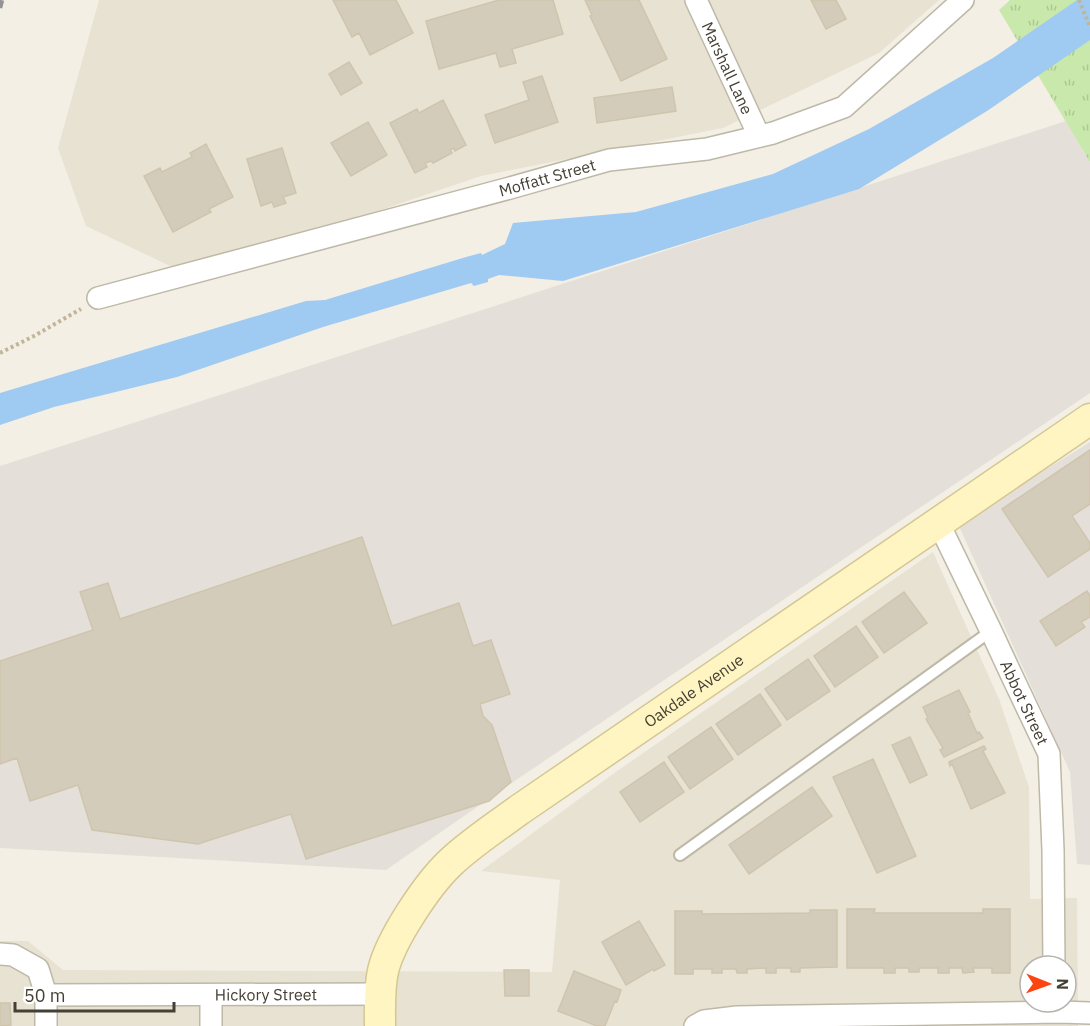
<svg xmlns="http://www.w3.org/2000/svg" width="1090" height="1026" font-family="'IBM Plex Sans',sans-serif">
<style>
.residential{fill:#e7e2d2;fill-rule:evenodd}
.industrial{fill:#e4e0d9}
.park{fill:url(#park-tufts)}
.water{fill:#9fcaf1}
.building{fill:#d4ccba;stroke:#cfc4ad;stroke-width:1.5}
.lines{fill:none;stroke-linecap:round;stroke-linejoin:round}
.lane-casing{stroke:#beb8a7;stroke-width:14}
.street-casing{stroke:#beb8a7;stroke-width:24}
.secondary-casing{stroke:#d4c793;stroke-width:33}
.path{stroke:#c0b598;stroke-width:4;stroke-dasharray:3 3;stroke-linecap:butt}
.lane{stroke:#fff;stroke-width:10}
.street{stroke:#fff;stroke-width:21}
.secondary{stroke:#fff5c2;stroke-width:30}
.rail{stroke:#949494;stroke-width:4.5;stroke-dasharray:8 8;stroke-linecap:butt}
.labels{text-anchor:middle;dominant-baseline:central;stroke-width:4.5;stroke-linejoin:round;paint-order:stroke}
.street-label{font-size:16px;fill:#454034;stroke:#fff}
</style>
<defs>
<pattern id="park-tufts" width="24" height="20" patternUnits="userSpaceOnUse" patternTransform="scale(1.5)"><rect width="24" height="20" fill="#c9e8ac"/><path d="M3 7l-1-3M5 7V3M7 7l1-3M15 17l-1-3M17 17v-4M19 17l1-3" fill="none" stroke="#aec895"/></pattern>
</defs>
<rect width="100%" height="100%" fill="#f3efe4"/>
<path class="residential" d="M 99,0 L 939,0 L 879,53 L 723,128 L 481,176 L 189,275 L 86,226 L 58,148 Z
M 933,552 L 999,699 L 1029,787 L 1030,899 L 1077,898 L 1078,1026 L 0,1026 L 0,941 L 28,941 L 63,970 L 552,972 L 560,880 L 481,871 L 613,774 ZM 1030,966 L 1066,966 L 1066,1002 L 1030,1002 Z"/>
<path class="industrial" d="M 1066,121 L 1090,162 L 1090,393 L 522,776 L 386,870 L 0,848 L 0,466 Z
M 1090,442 L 1090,865 L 1077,864 L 1070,772 L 958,524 Z"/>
<path class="park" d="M 1010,0 L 1090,0 L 1090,162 L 999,10 Z"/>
<path class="water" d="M 1077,0 L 1090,0 L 1090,40 L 987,111 L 859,189 L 563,281 L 499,275 L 488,279 L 488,282 L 474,286 L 471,283 L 323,327 L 177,377 L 54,407 L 0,425 L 0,393 L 306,301 L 325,300 L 466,257 L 481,253 L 482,255 L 505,244 L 513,223 L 636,212 L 773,174 L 869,129 L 993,58 Z"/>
<path class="building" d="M 333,0 L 396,0 L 413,33 L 370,55 L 359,33 L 352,37 Z
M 499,0 L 553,0 L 563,34 L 512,49 L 516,63 L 500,67 L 496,53 L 439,69 L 426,21 Z
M 585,0 L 639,0 L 667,59 L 621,81 L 590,16 L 592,15 Z
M 811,0 L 836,0 L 846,19 L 826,29 Z
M 349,62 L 362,83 L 341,95 L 329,74 Z
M 542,76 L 558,122 L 495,143 L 485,115 L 529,100 L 523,82 Z
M 672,87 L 676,111 L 597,123 L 594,98 Z
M 443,100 L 466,145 L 455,151 L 454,148 L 450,150 L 452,153 L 433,163 L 431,161 L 425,163 L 427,167 L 415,173 L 390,123 L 417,109 L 419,113 Z
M 368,122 L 387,155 L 351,176 L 331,143 Z
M 206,144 L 233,197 L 209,209 L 211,212 L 173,232 L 144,176 L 160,168 L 162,172 L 192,157 L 190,153 Z
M 282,148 L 296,193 L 283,197 L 286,203 L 274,207 L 272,202 L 261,206 L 247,159 Z
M 1090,450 L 1090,504 L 1072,516 L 1090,543 L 1090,549 L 1048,577 L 1002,509 Z
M 362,537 L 392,626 L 459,603 L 473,646 L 491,640 L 510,694 L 480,704 L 483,716 L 492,725 L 511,782 L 489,801 L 306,859 L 291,814 L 198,844 L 92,830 L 78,785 L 30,801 L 17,758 L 0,764 L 0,661 L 93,630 L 80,592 L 108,583 L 120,619 Z
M 1087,591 L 1090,596 L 1090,617 L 1081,622 L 1085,627 L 1056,646 L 1040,621 Z
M 904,592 L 927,623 L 884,653 L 862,622 Z
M 856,626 L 878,657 L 835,687 L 814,656 Z
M 808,659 L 830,691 L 787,720 L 765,689 Z
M 959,690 L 970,712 L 968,713 L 977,733 L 979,732 L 983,738 L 944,757 L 940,750 L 943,748 L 926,719 L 928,718 L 923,707 Z
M 760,694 L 781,725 L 738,755 L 716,724 Z
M 711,727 L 733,759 L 690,789 L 668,757 Z
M 910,737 L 927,775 L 910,783 L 892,745 Z
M 984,746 L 986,749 L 983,751 L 1005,793 L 971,809 L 952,764 L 950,766 L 949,762 Z
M 873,759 L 916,856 L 877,873 L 833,777 Z
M 664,762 L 684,792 L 640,822 L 620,792 Z
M 812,787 L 832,816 L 749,874 L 729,845 Z
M 847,909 L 875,909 L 874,913 L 983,913 L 983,909 L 1010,909 L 1010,973 L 992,973 L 992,968 L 973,968 L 974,972 L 963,973 L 962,968 L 949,968 L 949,973 L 938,973 L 938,968 L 919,968 L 919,972 L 909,972 L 909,968 L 895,968 L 895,973 L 884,973 L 884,968 L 847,968 Z
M 810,910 L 837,910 L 837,967 L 800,968 L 800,972 L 791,972 L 791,968 L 776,968 L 776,973 L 766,973 L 766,968 L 747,969 L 747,973 L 737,973 L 736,969 L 722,969 L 722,973 L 712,973 L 712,969 L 693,969 L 693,974 L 675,974 L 675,911 L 702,911 L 702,914 L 810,913 Z
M 639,921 L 665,965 L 654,971 L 653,969 L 626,985 L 602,942 Z
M 504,970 L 529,970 L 529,996 L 505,996 Z
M 574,971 L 621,990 L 617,1002 L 615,1001 L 605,1026 L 597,1026 L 558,1011 Z
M 0,1003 L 10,1003 L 11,1025 L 0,1026 Z"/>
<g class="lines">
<defs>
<path id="lane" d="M 680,855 L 991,631"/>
<g id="street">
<path id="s1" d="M 696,0 L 759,136"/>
<path id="s2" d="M 98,298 L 510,188 L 609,160 L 707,149 L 773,133 L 844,107 L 963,0"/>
<path id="s3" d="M 939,524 L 991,631 L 1011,674 L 1049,754 L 1053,850 L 1054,966"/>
<path d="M 0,954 L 13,955 L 38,969 L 46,995 L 46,1026"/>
<path id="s4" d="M 46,995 L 380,994"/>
<path d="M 211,995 L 211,1026"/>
<path d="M 695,1026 L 704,1021 L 737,1017 L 1060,1012 L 1090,1013"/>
</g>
<g id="secondary">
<path id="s5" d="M 380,1026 C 380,1008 379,989 383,971 C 390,940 427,885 450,863 C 471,843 496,827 519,810 L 1090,419"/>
</g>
</defs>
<use href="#lane" class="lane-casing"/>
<use href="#street" class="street-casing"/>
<use href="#secondary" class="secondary-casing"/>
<path class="path" d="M 1079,0 L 1090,27
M 0,353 L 34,336 L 81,309"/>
<use href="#lane" class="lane"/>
<use href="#street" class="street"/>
<use href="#secondary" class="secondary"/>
<path class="rail" d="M 0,8 L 2,0"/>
</g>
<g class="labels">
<g class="street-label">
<text stroke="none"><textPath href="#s1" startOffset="75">Marshall Lane</textPath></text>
<text stroke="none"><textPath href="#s2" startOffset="465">Moffatt Street</textPath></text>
<text stroke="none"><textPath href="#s5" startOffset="482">Oakdale Avenue</textPath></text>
<text stroke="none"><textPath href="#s3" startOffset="198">Abbot Street</textPath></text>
<text stroke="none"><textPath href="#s4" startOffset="220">Hickory Street</textPath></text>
</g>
</g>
<g transform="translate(1048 984) rotate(91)"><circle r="28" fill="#ffffff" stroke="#b5b3ae" stroke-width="1.5"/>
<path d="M0-4.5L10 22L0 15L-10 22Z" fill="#fd4511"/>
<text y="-9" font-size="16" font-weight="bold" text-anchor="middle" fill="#454034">N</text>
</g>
<path d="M15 1002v9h159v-9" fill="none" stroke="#454034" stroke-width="3"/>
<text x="24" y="1002" font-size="18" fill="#454034" stroke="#ffffff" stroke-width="4.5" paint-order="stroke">50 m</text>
</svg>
